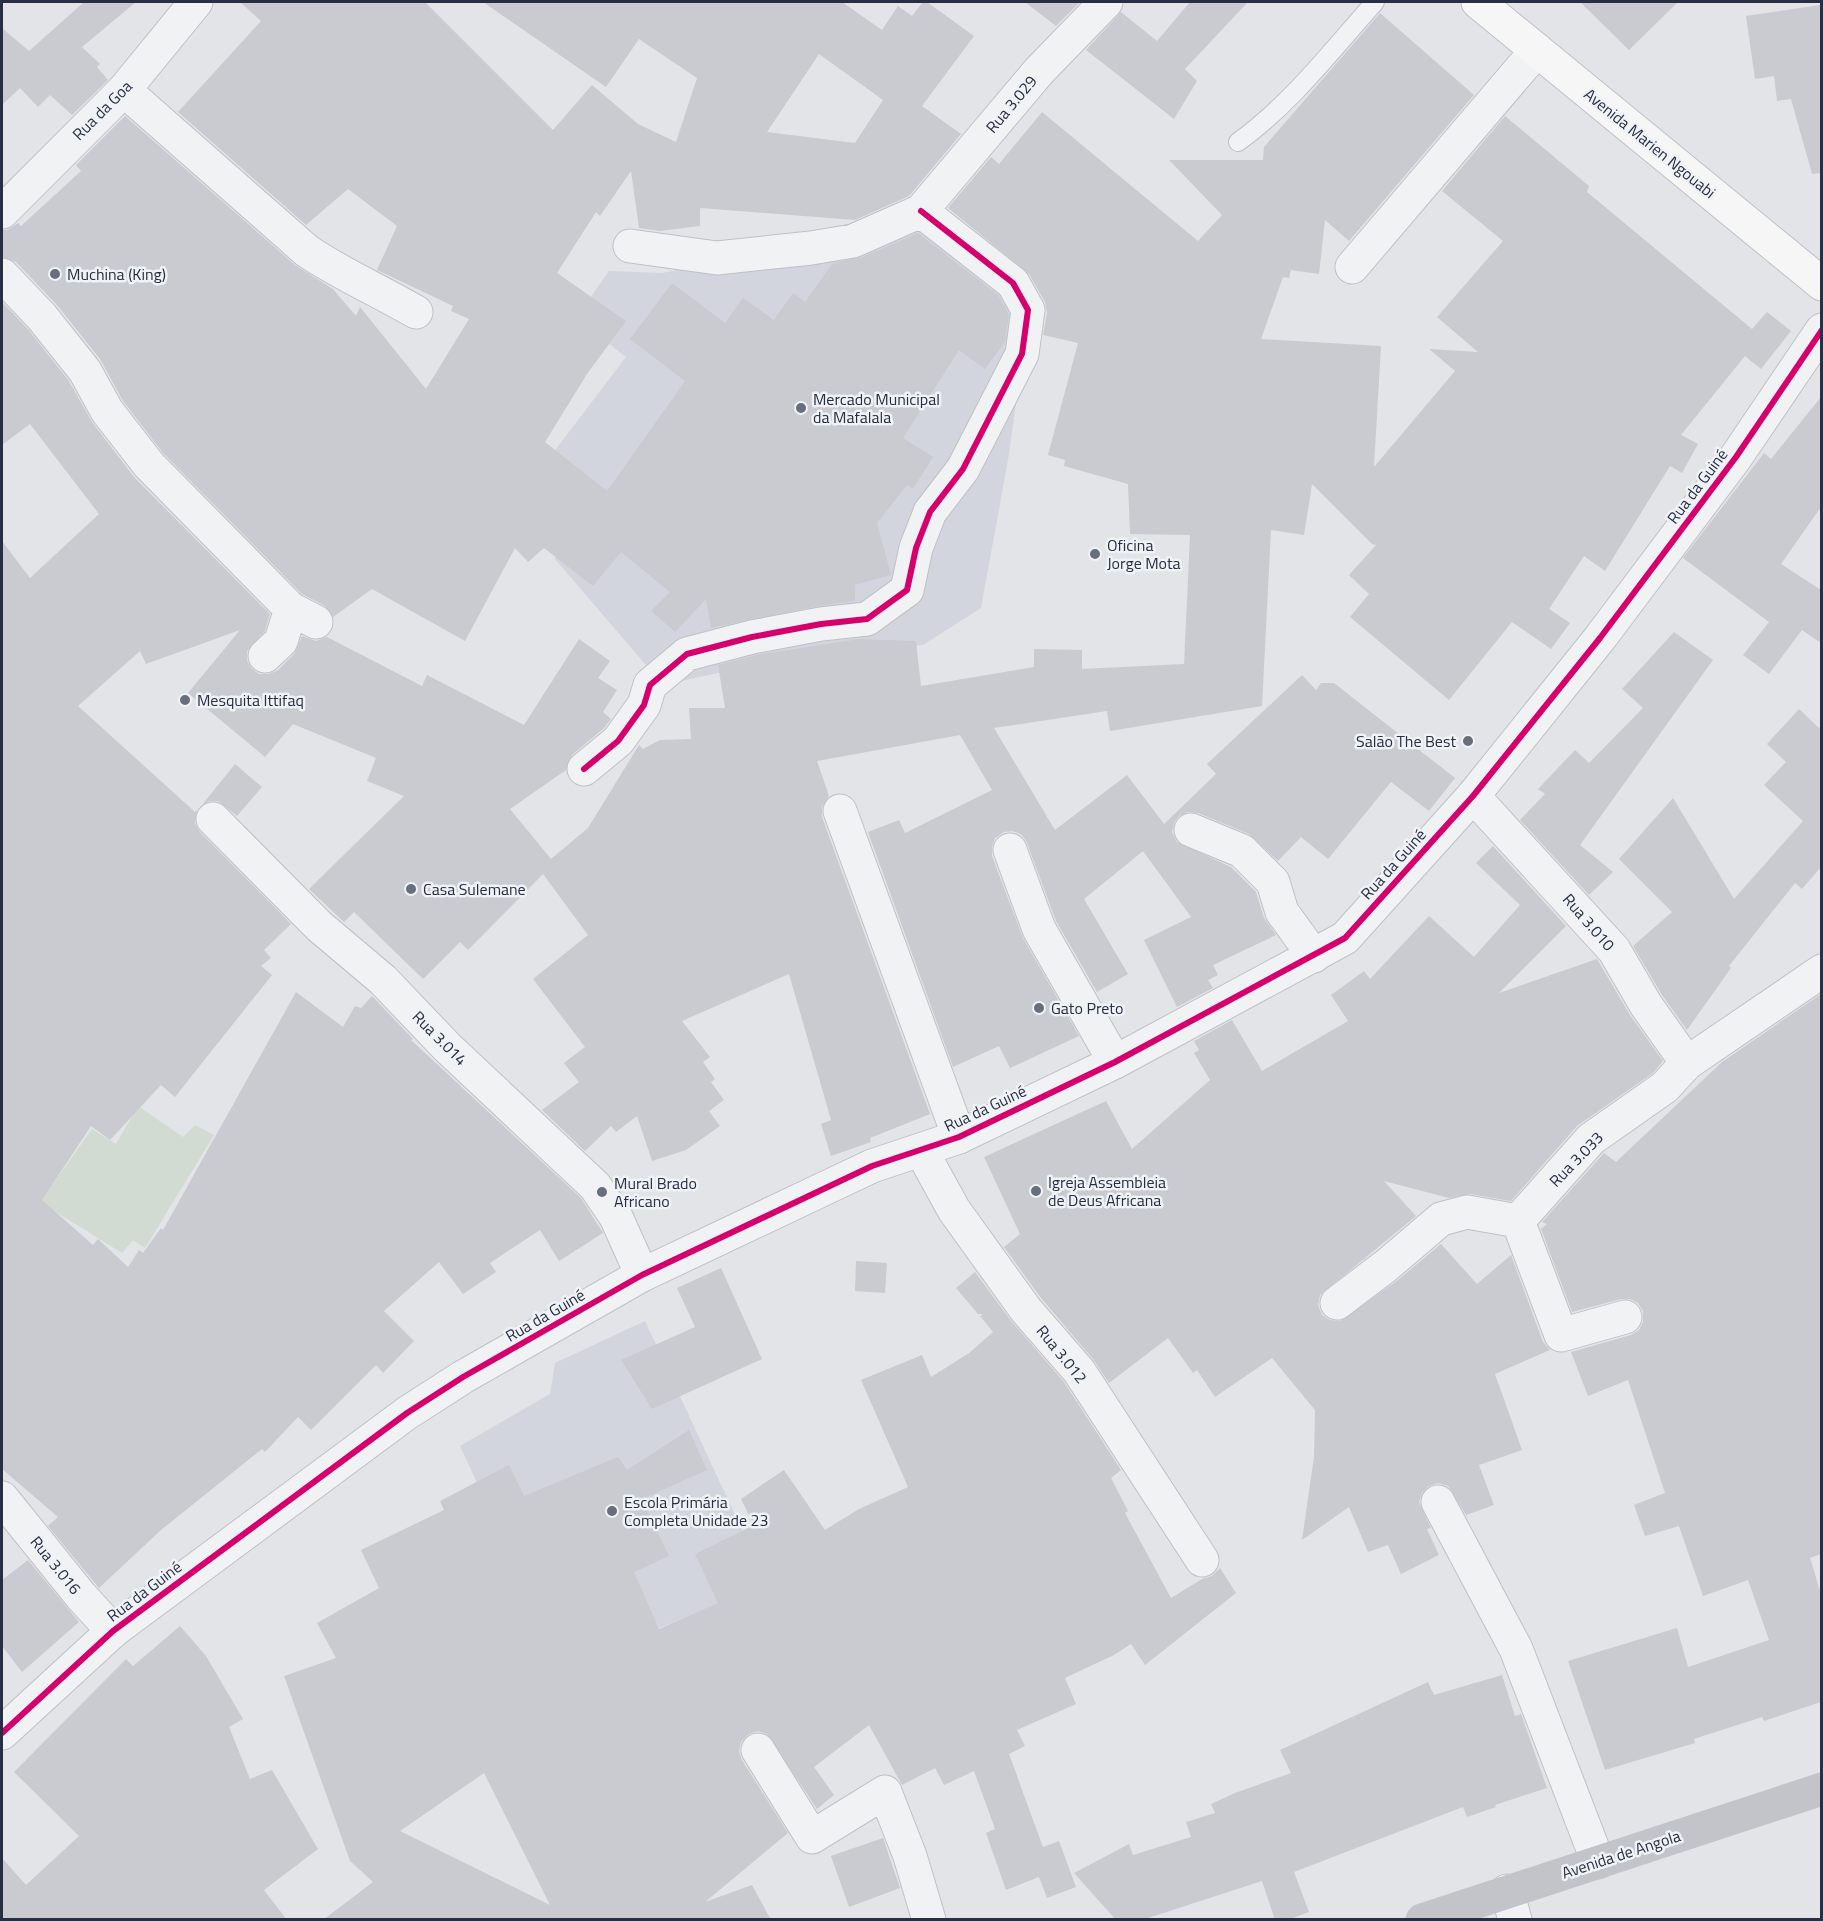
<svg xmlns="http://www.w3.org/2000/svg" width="1823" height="1921" font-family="'Titillium Web',sans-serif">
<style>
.built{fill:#d2d5dd}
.park{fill:#d2dbd2}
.building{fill:#c9cbd0;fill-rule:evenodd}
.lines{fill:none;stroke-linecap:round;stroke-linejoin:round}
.service-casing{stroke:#bfc1c5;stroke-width:20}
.minor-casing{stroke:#bfc1c5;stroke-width:35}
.tertiary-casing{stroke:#bfc1c5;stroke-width:35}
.primary-casing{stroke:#bec1c5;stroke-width:35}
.service{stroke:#f1f2f4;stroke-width:18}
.minor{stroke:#f1f2f4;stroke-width:33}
.tertiary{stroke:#f1f2f4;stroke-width:33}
.secondary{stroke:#c3c4c9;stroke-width:33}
.primary{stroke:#f6f6f6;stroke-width:33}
.cycleway-casing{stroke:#eff2f7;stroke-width:10}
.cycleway{stroke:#d6006c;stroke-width:6}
.poi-dot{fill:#696e7c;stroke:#eff2f7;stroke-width:2}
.labels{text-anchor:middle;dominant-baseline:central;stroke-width:5;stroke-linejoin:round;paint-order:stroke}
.street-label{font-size:16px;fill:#282f42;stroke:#eff2f7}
.poi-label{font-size:16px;fill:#282f42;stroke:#eff2f7;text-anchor:start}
</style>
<rect width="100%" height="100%" fill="#e2e4e7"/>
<path class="built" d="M 924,226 L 1028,320 L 1008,460 L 981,608 L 923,645 L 805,654 L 663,685 L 555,559 L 560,516 L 527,487 L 626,357 L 576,318 L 609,271 L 662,273 L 781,248 Z
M 645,1321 L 756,1560 L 759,1587 L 562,1668 L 460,1446 L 550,1394 L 555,1363 Z"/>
<path class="park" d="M 138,1106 L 183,1137 L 195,1125 L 214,1135 L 145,1248 L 133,1240 L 122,1253 L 40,1202 L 92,1129 L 116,1144 Z"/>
<path class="building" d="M 84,2 L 136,2 L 82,47 L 100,64 L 97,67 L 108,80 L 72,115 L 50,95 L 38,107 L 20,88 L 2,105 L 2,28 L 29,51 Z
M 240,2 L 425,2 L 553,130 L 592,85 L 638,124 L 676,142 L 697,78 L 639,39 L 606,87 L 483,2 L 842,2 L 882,30 L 898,6 L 912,16 L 923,2 L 927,2 L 974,36 L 922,106 L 961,134 L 909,196 L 855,220 L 700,208 L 700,226 L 660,231 L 639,228 L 631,171 L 600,216 L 596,212 L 557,273 L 626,321 L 587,374 L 545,442 L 607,491 L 685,381 L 630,339 L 672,283 L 725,323 L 743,298 L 774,320 L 793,293 L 805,302 L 833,263 L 860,258 L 918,233 L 998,295 L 1009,314 L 1005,342 L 985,369 L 959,350 L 903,438 L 933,457 L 913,489 L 907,485 L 877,523 L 891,575 L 855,585 L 855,601 L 818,606 L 711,628 L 706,599 L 675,632 L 651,611 L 670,592 L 621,552 L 593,586 L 544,548 L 528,562 L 515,548 L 465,641 L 372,589 L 333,617 L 325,606 L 302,594 L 163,453 L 123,401 L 100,359 L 57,305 L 16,262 L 2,257 L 2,230 L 7,230 L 18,223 L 21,226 L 81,171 L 76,165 L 125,116 L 295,265 L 333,289 L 356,316 L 360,307 L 426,389 L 469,319 L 451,311 L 453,306 L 377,270 L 397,226 L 348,189 L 306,225 L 178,112 L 261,21 ZM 819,54 L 883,100 L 855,143 L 767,132 Z
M 1025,2 L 1080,2 L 1056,26 Z
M 1190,2 L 1248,2 L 1185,69 L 1197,81 L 1174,119 L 1086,50 L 1121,12 L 1157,41 Z
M 1580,2 L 1678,2 L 1629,50 Z
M 1821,5 L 1821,173 L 1812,174 L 1791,99 L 1777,101 L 1774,76 L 1755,79 L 1746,16 Z
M 1380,13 L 1474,95 L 1349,241 L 1325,220 L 1319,274 L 1291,270 L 1289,278 L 1283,277 L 1261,339 L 1381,346 L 1374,467 L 1455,371 L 1429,349 L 1478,352 L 1437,317 L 1503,241 L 1442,191 L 1505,116 L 1589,186 L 1587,192 L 1752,329 L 1767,312 L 1791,331 L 1761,369 L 1745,356 L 1681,435 L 1698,444 L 1682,473 L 1670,466 L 1605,571 L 1584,556 L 1549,609 L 1570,623 L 1551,649 L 1512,622 L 1449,700 L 1350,617 L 1369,594 L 1349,575 L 1376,545 L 1372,544 L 1312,484 L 1304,535 L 1271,530 L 1262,706 L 1110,731 L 1107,711 L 994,728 L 1055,830 L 1127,775 L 1164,824 L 1216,774 L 1207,764 L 1302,675 L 1316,690 L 1321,683 L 1334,683 L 1455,778 L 1429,811 L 1391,782 L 1328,859 L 1301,837 L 1278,861 L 1249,834 L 1198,813 L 1188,812 L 1179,816 L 1174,823 L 1172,832 L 1177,842 L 1231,867 L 1256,892 L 1264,918 L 1276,935 L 1213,965 L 1218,975 L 1208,980 L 1213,988 L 1177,1007 L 1144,940 L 1191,917 L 1143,851 L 1084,899 L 1128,974 L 1097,992 L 1056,921 L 1027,843 L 1022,835 L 1013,831 L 1004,832 L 995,838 L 992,847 L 992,856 L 1023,938 L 1079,1036 L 1010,1068 L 999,1046 L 953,1067 L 868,832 L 899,820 L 905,833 L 992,790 L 960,735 L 817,761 L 829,796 L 822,807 L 822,817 L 930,1114 L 870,1138 L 871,1142 L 831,1156 L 821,1124 L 831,1120 L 789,974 L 682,1021 L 710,1057 L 703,1062 L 715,1079 L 711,1082 L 724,1100 L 709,1111 L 720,1126 L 686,1150 L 652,1161 L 637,1116 L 616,1132 L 611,1126 L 585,1151 L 542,1110 L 579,1082 L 564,1063 L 585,1047 L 533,979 L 588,935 L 543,874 L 468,950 L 460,942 L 423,979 L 354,912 L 344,922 L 309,889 L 404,796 L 367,781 L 376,758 L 293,724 L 265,757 L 188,693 L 240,630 L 146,664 L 140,651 L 78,706 L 195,812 L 197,810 L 195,823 L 200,832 L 291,924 L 264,950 L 271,958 L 261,966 L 272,975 L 175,1097 L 161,1085 L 110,1140 L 91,1126 L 42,1200 L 93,1245 L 98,1239 L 128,1267 L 139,1250 L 143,1253 L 161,1228 L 163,1230 L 296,992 L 343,1027 L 355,1006 L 361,1008 L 372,996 L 413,1039 L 411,1040 L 581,1198 L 603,1233 L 559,1261 L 540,1230 L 490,1263 L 496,1272 L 463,1294 L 439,1262 L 384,1311 L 414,1341 L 383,1373 L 376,1365 L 311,1430 L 298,1417 L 265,1452 L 262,1449 L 161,1530 L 99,1588 L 48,1526 L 58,1517 L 2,1469 L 2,541 L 30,578 L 99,514 L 30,424 L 2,445 L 2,302 L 28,329 L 69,381 L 92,422 L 134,477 L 270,614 L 265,631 L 247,651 L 247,661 L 252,669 L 259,674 L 269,674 L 278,670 L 294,654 L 302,636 L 316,641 L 327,637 L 422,686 L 427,675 L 524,725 L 579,639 L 610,661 L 598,678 L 617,690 L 603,712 L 611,719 L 604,728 L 572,755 L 566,770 L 510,809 L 551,859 L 588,828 L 639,745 L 643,749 L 660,740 L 691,739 L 689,708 L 725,708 L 718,665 L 756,655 L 859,639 L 916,641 L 921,686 L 1034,667 L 1034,649 L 1082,650 L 1082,669 L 1184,664 L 1190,535 L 1130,534 L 1128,484 L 1064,466 L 1065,460 L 1048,455 L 1078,343 L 1043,335 L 1047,313 L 1045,302 L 1029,274 L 948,208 L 991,157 L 999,164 L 1042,112 L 1198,241 L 1222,215 L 1169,160 L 1263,160 L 1264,147 Z
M 1821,397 L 1821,507 L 1781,564 L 1821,590 L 1821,643 L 1802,630 L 1769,674 L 1743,655 L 1769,622 L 1683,558 L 1764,453 L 1771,459 Z
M 1674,632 L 1713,660 L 1580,845 L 1613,872 L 1589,895 L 1520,820 L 1545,794 L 1538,789 L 1575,750 L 1589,763 L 1643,708 L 1622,689 Z
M 1799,709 L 1819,728 L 1821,725 L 1821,867 L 1802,889 L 1795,883 L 1729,966 L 1731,968 L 1687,1030 L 1662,995 L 1633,946 L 1672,912 L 1619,859 L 1673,798 L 1734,899 L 1803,821 L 1764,785 L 1786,762 L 1767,744 Z
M 235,764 L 262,787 L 237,816 L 218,801 L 209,801 L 202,805 Z
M 1493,846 L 1566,926 L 1499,993 L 1597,959 L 1630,1015 L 1663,1061 L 1653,1073 L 1577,1126 L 1511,1201 L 1470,1194 L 1449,1198 L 1384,1181 L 1416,1216 L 1320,1295 L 1318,1305 L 1322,1315 L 1330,1320 L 1340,1321 L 1398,1280 L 1441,1244 L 1477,1284 L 1511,1255 L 1543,1342 L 1550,1350 L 1495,1374 L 1522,1450 L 1479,1465 L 1494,1505 L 1466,1515 L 1448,1486 L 1438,1483 L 1429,1486 L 1422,1493 L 1419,1502 L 1431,1528 L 1427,1529 L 1439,1555 L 1401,1574 L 1388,1545 L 1368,1552 L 1349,1507 L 1302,1540 L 1314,1457 L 1315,1410 L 1272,1358 L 1215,1397 L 1197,1370 L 1193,1373 L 1168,1338 L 1109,1383 L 1093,1359 L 1041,1298 L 1004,1247 L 1020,1234 L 984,1157 L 1106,1101 L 1132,1149 L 1210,1080 L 1194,1053 L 1199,1050 L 1194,1041 L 1232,1020 L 1262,1071 L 1348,1021 L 1331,995 L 1364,971 L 1370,979 L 1429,916 L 1474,957 L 1520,905 L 1476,863 Z
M 1821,994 L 1821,1554 L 1810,1558 L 1821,1594 L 1821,1702 L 1764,1721 L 1762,1717 L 1694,1739 L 1695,1743 L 1605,1770 L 1568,1661 L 1677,1628 L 1688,1667 L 1769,1640 L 1748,1580 L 1703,1596 L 1679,1526 L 1645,1536 L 1634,1505 L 1665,1493 L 1628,1380 L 1588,1396 L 1571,1352 L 1631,1335 L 1639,1330 L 1643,1322 L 1643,1311 L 1638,1303 L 1630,1299 L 1621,1299 L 1572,1312 L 1541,1229 L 1547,1224 L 1542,1222 L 1604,1153 L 1616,1162 L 1722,1062 Z
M 856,1261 L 887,1263 L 885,1293 L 855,1291 Z
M 721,1268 L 762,1359 L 652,1409 L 621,1360 L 695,1327 L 677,1288 Z
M 975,1272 L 1012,1322 L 1064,1382 L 1121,1470 L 1111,1478 L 1128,1511 L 1125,1513 L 1171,1598 L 1202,1579 L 1212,1576 L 1220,1568 L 1236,1593 L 1145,1665 L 1131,1644 L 1114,1655 L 1065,1678 L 1076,1704 L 1017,1730 L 1025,1746 L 1009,1754 L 1043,1847 L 1059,1841 L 1076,1887 L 1047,1898 L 1039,1877 L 1006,1890 L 986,1833 L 995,1829 L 974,1771 L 944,1785 L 935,1768 L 902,1785 L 869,1725 L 814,1767 L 834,1795 L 817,1809 L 767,1734 L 758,1731 L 749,1734 L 741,1742 L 739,1751 L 742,1760 L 788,1833 L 705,1902 L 752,1885 L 771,1920 L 323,1920 L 373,1882 L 350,1861 L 284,1676 L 336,1658 L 317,1623 L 379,1588 L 361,1550 L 444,1510 L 440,1501 L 509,1465 L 524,1496 L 618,1457 L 627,1470 L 689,1430 L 707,1470 L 642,1499 L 669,1556 L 634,1572 L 659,1629 L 718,1603 L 695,1554 L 754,1525 L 741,1499 L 784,1470 L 825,1530 L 859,1509 L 908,1487 L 861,1380 L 922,1355 L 931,1377 L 969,1353 L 993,1332 L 980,1316 L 983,1314 L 978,1314 L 956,1288 ZM 484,1773 L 550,1905 L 400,1831 Z
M 28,1560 L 79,1622 L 22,1672 L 2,1646 L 2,1580 Z
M 180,1626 L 206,1656 L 243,1719 L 229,1727 L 250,1779 L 272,1770 L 318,1849 L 264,1890 L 287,1920 L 2,1920 L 2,1858 L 26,1885 L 79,1836 L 14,1772 L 126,1659 L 133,1666 Z
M 1502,1675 L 1515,1716 L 1521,1714 L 1547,1788 L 1495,1805 L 1496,1807 L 1467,1817 L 1463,1807 L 1294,1872 L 1309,1912 L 1288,1920 L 1275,1920 L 1262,1881 L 1142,1920 L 1116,1920 L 1074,1873 L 1129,1844 L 1133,1855 L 1191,1837 L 1186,1822 L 1215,1813 L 1211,1804 L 1235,1793 L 1291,1773 L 1280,1750 L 1428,1682 L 1434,1695 Z
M 883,1838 L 900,1888 L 849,1907 L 831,1856 Z"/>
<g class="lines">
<defs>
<path id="service" d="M 1238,142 C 1291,104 1332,50 1375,2"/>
<path id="minor" d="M 124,90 L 307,251 C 341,274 380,291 416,312
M 630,246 L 717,258 L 811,248 L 853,241 L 921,211 L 1039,71 L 1106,2
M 1352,267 L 1537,50
M 2,275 L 42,317 L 85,371 L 107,411 L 149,465 L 291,609 L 316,622
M 265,656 L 281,641 L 291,609
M 584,769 L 618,741 L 644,705 L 650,685 L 687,654 L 752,637 L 821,624 L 867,619 L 907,590 L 916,548 L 930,512 L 963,469 L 1022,354 L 1028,310 L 1013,283 L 921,211
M 1473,796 L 1614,950 L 1646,1005 L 1687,1063
M 840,811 L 959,1137
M 213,819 L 319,926 L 383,980 L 447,1047 L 595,1186 L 616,1217 L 642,1275
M 1191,830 L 1242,851 L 1273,882 L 1282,912 L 1314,956
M 1010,850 L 1039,929 L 1115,1062
M 921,1150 L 954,1210 L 1026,1310 L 1079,1371 L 1202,1560
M 1337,1303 L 1387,1265 L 1441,1219 L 1467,1212 L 1518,1221
M 1625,1317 L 1561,1335 L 1518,1221 L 1591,1139 L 1665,1087 L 1687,1063 L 1822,971
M 2,1498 L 81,1596 L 113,1631
M 1438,1502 L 1516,1649 L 1598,1862
M 758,1750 L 812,1837 L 885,1792 L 910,1856 L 929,1920
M 1507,1891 L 1515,1920"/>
<path id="tertiary" d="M 2,212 L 124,90 L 196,2
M 2,1733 L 113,1631 L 407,1413 L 463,1377 L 642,1275 L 872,1166 L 959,1137 L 1115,1062 L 1345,938 L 1473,796 L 1600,638 L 1736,457 L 1822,330"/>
<path id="primary" d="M 1478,2 L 1822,284"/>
</defs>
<use href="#service" class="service-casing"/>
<use href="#minor" class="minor-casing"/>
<use href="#tertiary" class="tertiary-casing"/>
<use href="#primary" class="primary-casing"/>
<use href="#service" class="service"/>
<use href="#minor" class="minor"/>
<use href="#tertiary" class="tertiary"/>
<path class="secondary" d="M 1422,1920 L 1822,1789"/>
<use href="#primary" class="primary"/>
<defs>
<path id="cycleway" d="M 584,769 L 618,741 L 644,705 L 650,685 L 687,654 L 752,637 L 821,624 L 867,619 L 907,590 L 916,548 L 930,512 L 963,469 L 1022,354 L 1028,310 L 1013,283 L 921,211
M 2,1733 L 113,1631 L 407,1413 L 463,1377 L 642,1275 L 872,1166 L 959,1137 L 1115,1062 L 1345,938 L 1473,796 L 1600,638 L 1736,457 L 1822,330"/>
</defs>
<use href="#cycleway" class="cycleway-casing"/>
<use href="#cycleway" class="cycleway"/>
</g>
<g class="poi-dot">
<circle cx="55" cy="274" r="6"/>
<circle cx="801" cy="408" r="6"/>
<circle cx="1095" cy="554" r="6"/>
<circle cx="185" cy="700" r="6"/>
<circle cx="1468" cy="741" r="6"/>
<circle cx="411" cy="889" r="6"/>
<circle cx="1039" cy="1008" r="6"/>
<circle cx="1036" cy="1191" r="6"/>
<circle cx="602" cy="1192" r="6"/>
<circle cx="612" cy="1511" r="6"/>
</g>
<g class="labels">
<g class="street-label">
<text transform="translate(1011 104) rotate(-50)">Rua 3.029</text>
<text transform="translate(102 110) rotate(-45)">Rua da Goa</text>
<text transform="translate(1650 143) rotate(39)">Avenida Marien Ngouabi</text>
<text transform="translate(1697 486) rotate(-53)">Rua da Guiné</text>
<text transform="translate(1393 864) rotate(-48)">Rua da Guiné</text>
<text transform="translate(1589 922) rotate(49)">Rua 3.010</text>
<text transform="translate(440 1038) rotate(45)">Rua 3.014</text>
<text transform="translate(985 1108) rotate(-25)">Rua da Guiné</text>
<text transform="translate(1576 1159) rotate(-46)">Rua 3.033</text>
<text transform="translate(545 1315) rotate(-30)">Rua da Guiné</text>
<text transform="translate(1062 1354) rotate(51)">Rua 3.012</text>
<text transform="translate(56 1565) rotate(51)">Rua 3.016</text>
<text transform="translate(144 1591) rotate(-37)">Rua da Guiné</text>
<text transform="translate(1621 1854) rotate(-18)">Avenida de Angola</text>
</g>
<g class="poi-label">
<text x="67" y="274">Muchina (King)</text>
<text x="813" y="399">Mercado Municipal<tspan x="813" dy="18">da Mafalala</tspan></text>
<text x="1107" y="545">Oficina<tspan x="1107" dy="18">Jorge Mota</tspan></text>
<text x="197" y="700">Mesquita Ittifaq</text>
<text x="1456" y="741" text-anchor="end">Salão The Best</text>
<text x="423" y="889">Casa Sulemane</text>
<text x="1051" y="1008">Gato Preto</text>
<text x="1048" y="1182">Igreja Assembleia<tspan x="1048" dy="18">de Deus Africana</tspan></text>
<text x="614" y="1183">Mural Brado<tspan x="614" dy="18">Africano</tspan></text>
<text x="624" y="1502">Escola Primária<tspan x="624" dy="18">Completa Unidade 23</tspan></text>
</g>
</g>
<rect width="1823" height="1921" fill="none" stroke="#282f42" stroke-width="6"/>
</svg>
